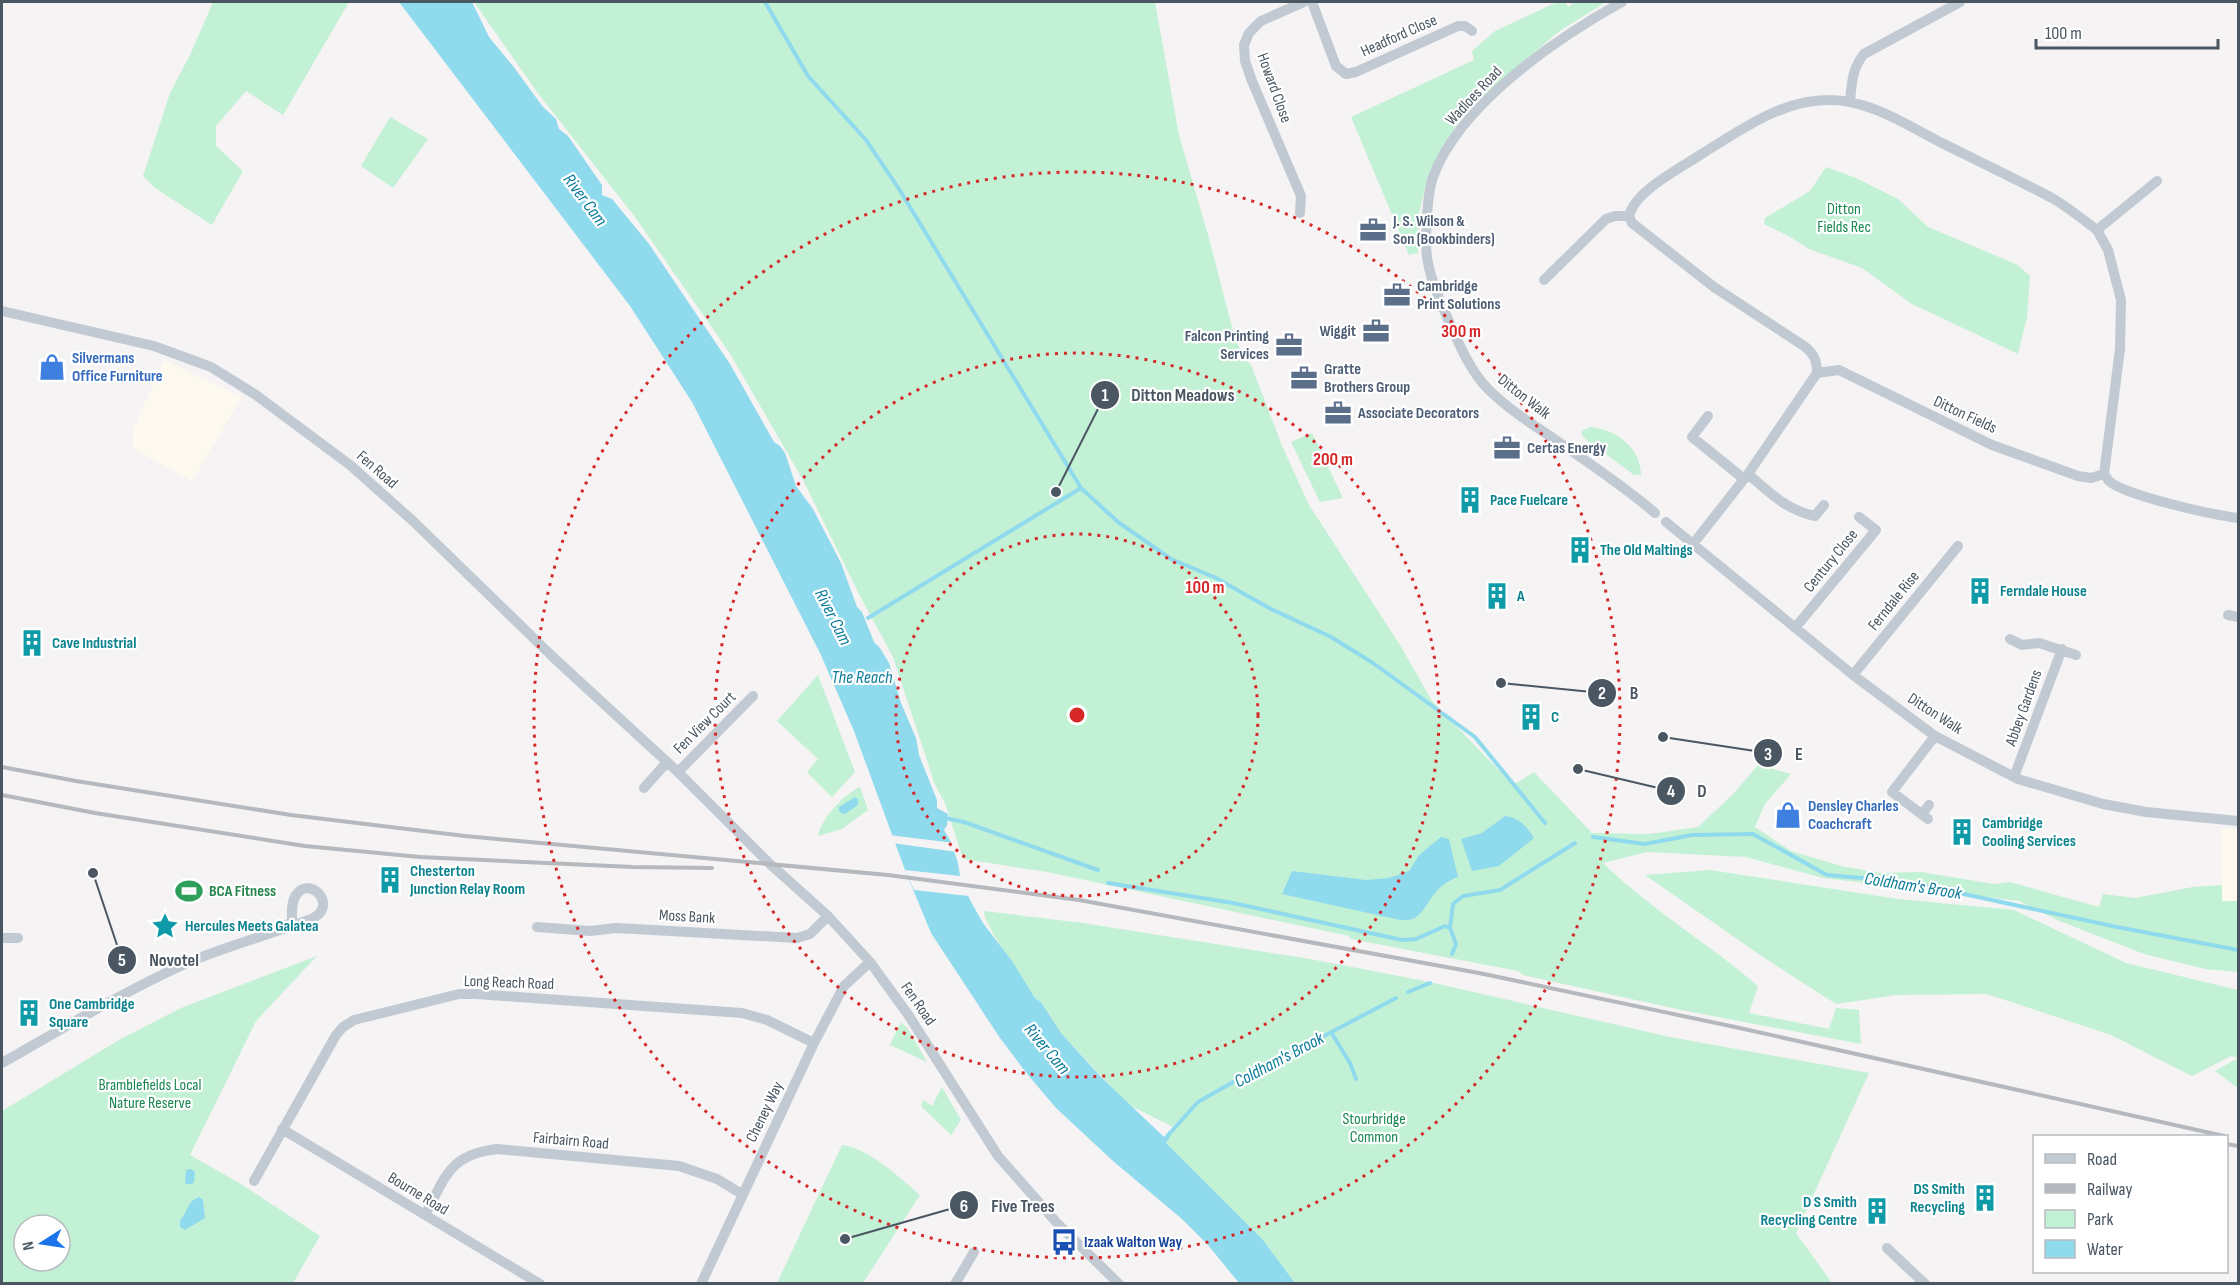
<svg xmlns="http://www.w3.org/2000/svg" width="2240" height="1285" font-family="'Sofia Sans Condensed',sans-serif">
<style>
.commercial{fill:#fdf9ef}
.green{fill:#c3f1d5;fill-rule:evenodd}
.water{fill:#90daee}
.pier{fill:#f5f3f3}
.lines{fill:none;stroke-linecap:round;stroke-linejoin:round}
.stream{stroke:#90daee;stroke-width:4}
.minor{stroke:#c1cad2;stroke-width:10}
.rail{stroke:#b5b8bd;stroke-width:4}
.ring{fill:none;stroke:#d62828;stroke-width:3;stroke-dasharray:3 6}
.labels{text-anchor:middle;dominant-baseline:central;stroke-width:4.5;stroke-linejoin:round;paint-order:stroke}
.street-label{font-size:16px;fill:#4a5661;stroke:#fff}
.park-label{font-size:16px;fill:#17864f;stroke:#fff}
.service-label{font-size:16px;font-weight:bold;fill:#4e5e75;stroke:#fff;text-anchor:start}
.shop-label{font-size:16px;font-weight:bold;fill:#366cbe;stroke:#fff;text-anchor:start}
.culture-label{font-size:16px;font-weight:bold;fill:#0d838f;stroke:#fff;text-anchor:start}
.leisure-label{font-size:16px;font-weight:bold;fill:#27864d;stroke:#fff;text-anchor:start}
.transit-label{font-size:16px;font-weight:bold;fill:#164399;stroke:#fff;text-anchor:start}
.water-label{font-size:18px;font-style:italic;fill:#0c7c9b;stroke:#fff}
.centre{fill:#d62828;stroke:#fff;stroke-width:3}
.ring-label{font-size:18px;text-anchor:middle;font-weight:bold;fill:#d62828;stroke:#fff;stroke-width:4.5;stroke-linejoin:round;paint-order:stroke}
.leader{fill:none;stroke:#4a5661;stroke-width:2}
.callout-dot{fill:#4a5661;stroke:#fff;stroke-width:2}
.mark-label{font-size:18px;text-anchor:middle;font-weight:bold;fill:#fff}
.callout-label{font-size:18px;text-anchor:middle;font-weight:bold;fill:#4a5661;stroke:#fff;stroke-width:4.5;stroke-linejoin:round;paint-order:stroke}
</style>
<rect width="100%" height="100%" fill="#f5f3f3"/>
<path class="commercial" d="M 164,360 L 242,397 L 192,481 L 133,449 L 133,430 Z
M 2221,828 L 2238,830 L 2238,901 L 2222,901 Z"/>
<path class="green" d="M 213,2 L 349,2 L 283,115 L 246,91 L 216,126 L 216,146 L 243,171 L 212,225 L 155,188 L 143,176 L 170,93 L 191,53 Z
M 474,2 L 1155,2 L 1179,135 L 1210,242 L 1234,335 L 1243,357 L 1251,365 L 1283,448 L 1309,505 L 1400,645 L 1432,701 L 1513,785 L 1534,772 L 1592,833 L 1649,834 L 1698,827 L 1733,794 L 1766,756 L 1773,769 L 1791,774 L 1765,804 L 1755,827 L 1791,851 L 1841,866 L 1880,873 L 1921,872 L 1994,884 L 2010,882 L 2099,907 L 2103,894 L 2135,898 L 2193,887 L 2222,885 L 2222,901 L 2238,901 L 2238,972 L 2205,969 L 2144,954 L 2057,920 L 2019,901 L 1823,878 L 1746,857 L 1647,852 L 1603,863 C 1650,909 1708,943 1758,986 L 1749,1013 L 1829,1029 L 1836,1008 L 1859,1010 L 1861,1044 L 1681,1010 L 1523,975 L 1518,971 L 1351,939 L 1349,936 L 1047,872 L 963,859 L 945,803 L 935,785 L 893,657 L 860,596 L 803,480 L 729,352 L 635,217 L 537,92 Z
M 1557,2 L 1565,2 L 1568,7 L 1575,2 L 1606,2 L 1558,32 L 1462,115 L 1428,176 L 1418,217 L 1418,253 L 1409,255 L 1351,117 L 1474,60 L 1472,51 L 1495,31 Z
M 390,117 L 428,139 L 393,188 L 361,166 Z
M 1826,167 L 1856,178 L 1898,199 L 1928,227 L 2018,265 L 2030,276 L 2027,317 L 2018,354 L 1912,304 L 1862,268 L 1809,249 L 1787,235 L 1764,224 L 1765,218 L 1810,191 Z
M 1590,427 C 1616,429 1641,448 1641,475 L 1634,475 L 1584,438 L 1581,432 Z
M 1312,433 L 1343,498 L 1320,502 L 1291,442 Z
M 818,675 L 855,772 L 832,797 L 807,772 L 818,759 L 777,721 Z
M 860,787 L 868,810 L 842,829 L 818,836 C 821,819 844,794 860,787 Z
M 1710,870 L 1898,899 L 2014,910 L 2126,963 L 2238,990 L 2238,1088 L 2215,1071 L 2238,1058 L 2231,1056 L 2192,1076 L 2111,1035 L 1987,994 L 1896,995 L 1836,1004 L 1763,957 L 1645,875 Z
M 984,911 L 1083,923 L 1310,959 L 1425,981 L 1670,1037 L 1869,1073 L 1796,1233 L 1832,1283 L 1295,1283 L 1263,1240 L 1166,1143 L 1173,1127 L 1127,1104 L 1061,1033 L 1041,1002 L 1035,998 C 1026,983 982,923 984,911 Z
M 317,956 L 256,1021 L 190,1155 L 241,1184 L 320,1236 L 293,1283 L 2,1284 L 2,1111 L 119,1040 L 181,1008 ZM 24,1225 L 60,1225 L 60,1261 L 24,1261 Z
M 901,1022 L 908,1029 L 927,1062 L 890,1045 Z
M 942,1087 L 961,1120 L 951,1135 L 921,1106 L 923,1100 L 932,1106 Z
M 842,1145 C 869,1148 900,1178 920,1195 L 863,1283 L 777,1283 Z"/>
<path class="water" d="M 399,2 L 472,2 L 489,37 L 513,66 L 543,107 L 556,119 L 559,129 L 568,136 L 602,185 L 602,195 L 612,199 L 649,244 L 730,364 L 774,442 L 780,446 L 785,453 L 796,486 L 813,509 L 841,563 L 857,607 L 862,612 L 874,642 L 880,648 L 889,663 L 901,703 L 916,738 L 919,755 L 937,800 L 937,808 L 948,814 L 947,825 L 944,830 L 951,842 L 958,863 L 960,876 L 970,900 L 983,923 L 1012,961 L 1035,998 L 1041,1002 L 1061,1033 L 1101,1077 L 1164,1137 L 1169,1131 L 1171,1135 L 1166,1143 L 1263,1240 L 1295,1283 L 1239,1283 L 1208,1245 L 1182,1219 L 1113,1161 L 1056,1108 L 1028,1075 L 1000,1038 L 931,933 L 905,870 L 854,731 L 820,653 L 692,402 L 630,306 Z
M 855,797 L 858,799 L 858,805 L 845,814 L 839,812 L 839,807 Z
M 1505,816 C 1518,817 1528,827 1534,838 L 1499,866 L 1472,871 L 1461,839 L 1482,833 Z
M 1441,837 L 1449,839 L 1458,877 C 1447,881 1439,887 1432,897 C 1422,911 1419,922 1400,920 L 1282,894 L 1292,871 L 1366,880 L 1389,878 L 1409,871 L 1419,855 Z
M 191,1169 L 195,1172 L 194,1182 L 192,1184 L 185,1184 L 186,1170 Z
M 199,1197 L 203,1200 L 205,1218 L 185,1230 L 180,1227 L 180,1220 C 189,1211 186,1202 199,1197 Z"/>
<path class="pier" d="M 889,835 L 954,843 L 957,852 L 892,843 Z
M 905,870 L 960,876 L 969,896 L 914,890 Z"/>
<g class="lines">
<path class="stream" d="M 765,2 L 808,76 L 866,140 L 899,189 L 1081,488 L 1118,522 L 1171,559 L 1216,578 L 1269,608 L 1331,637 L 1373,663 L 1475,737 L 1545,823
M 868,618 L 1081,488
M 945,818 L 964,822 L 1098,870
M 1593,837 L 1645,844 L 1692,835 L 1753,834 L 1827,875 L 1908,882 L 2117,927 L 2238,950
M 1108,883 L 1233,903 L 1402,940 L 1416,939 L 1445,926 L 1450,928
M 1452,954 L 1456,944 L 1450,928 L 1453,904 L 1463,896 L 1500,890 L 1575,843
M 1408,992 L 1430,983
M 1331,1032 L 1350,1063 L 1356,1079
M 1170,1133 L 1198,1102 L 1249,1073 L 1284,1057 L 1396,998"/>
<path class="minor" d="M 1312,2 L 1336,66 L 1346,74 L 1356,72 L 1458,26 L 1465,26 L 1472,31
M 1622,2 C 1556,39 1460,104 1433,177 C 1427,194 1424,246 1428,263 C 1431,279 1438,296 1444,310 C 1455,335 1468,369 1488,389 C 1507,408 1530,423 1553,438 C 1587,462 1623,485 1655,513
M 1850,101 C 1852,82 1852,69 1864,54 L 1960,2
M 1300,213 L 1301,196 L 1252,81 L 1245,61 L 1244,45 L 1249,33 L 1261,21 L 1304,2
M 2097,230 L 2108,250 L 2121,300 L 2120,349 L 2104,474 C 2105,475 2108,480 2109,481 C 2126,496 2214,515 2238,518
M 1544,280 L 1606,219 L 1615,216 L 1629,216
M 2,311 L 154,346 L 211,367 L 256,395 L 350,465 L 413,521 L 555,659 L 678,772 L 770,864 L 828,916 L 870,962 L 909,1016 L 998,1156 L 1057,1223 L 1119,1284
M 1817,373 L 1839,370 L 1992,445 L 2078,476 L 2091,478 L 2104,474
M 1708,416 L 1692,437 L 1744,479
M 1748,474 C 1769,492 1786,510 1815,516 L 1824,505
M 1666,522 L 1853,675 L 1935,736 L 2018,779 L 2103,804 L 2146,812 L 2238,821
M 1693,544 L 1748,474 L 1817,373 C 1817,360 1814,354 1804,346 L 1714,287 L 1632,223 L 1629,216 C 1635,191 1679,169 1700,155 C 1739,131 1781,100 1828,100 C 1868,99 1907,125 1942,143 C 1978,161 2016,179 2052,198 C 2068,207 2082,219 2097,230 L 2157,181
M 2228,615 L 2238,617
M 1795,628 L 1876,530 L 1859,517
M 2010,639 L 2022,645 L 2039,643 L 2076,655
M 1853,675 L 1958,546
M 678,772 L 753,696
M 2014,777 L 2062,649
M 644,788 L 667,762
M 1922,814 L 1929,805
M 1928,819 L 1892,792 L 1935,736
M 537,927 L 590,931 L 616,928 L 797,938 L 810,934 L 828,916
M 2,938 L 18,938
M 2,1063 C 62,1029 123,992 187,963 C 221,948 258,938 294,925 C 302,922 313,920 319,914 C 333,899 308,877 296,895 C 291,902 292,913 292,921 L 280,930
M 282,1129 L 540,1284
M 254,1181 L 336,1035 L 343,1027 L 354,1020 L 459,994 L 476,994 L 742,1013 L 767,1020 L 814,1043
M 425,1215 C 446,1177 448,1155 497,1149 L 679,1166 L 717,1179 L 742,1194
M 1887,1248 L 1925,1284
M 701,1284 L 814,1043 L 844,986 L 870,962
M 955,1284 L 974,1252"/>
<path class="rail" d="M 2,767 L 76,781 L 291,815 L 465,836 L 888,875 L 1079,900 L 1479,973 L 1735,1027 L 2224,1136
M 2,795 L 95,813 L 305,846 L 420,857 L 633,867 L 712,868
M 2226,1144 L 2238,1146"/>
</g>
<g class="ring">
<circle cx="1077" cy="715" r="181"/>
<circle cx="1077" cy="715" r="362"/>
<circle cx="1077" cy="715" r="543"/>
</g>
<defs>
<symbol id="office-bare" viewBox="-9 -9 18 18"><path d="M-6-3h4V-5.5h4V-3h4V5H-6ZM-1-4.5V-3h2v-1.5ZM-6 0V1H6V0Z" fill="#5c6f8a" stroke="#fff" stroke-width="2.5" paint-order="stroke"/></symbol>
<symbol id="shop-bare" viewBox="-9 -9 18 18"><path d="M-5-2.5h2.3a2.7 3.5 0 0 1 5.4 0H5L5.5 6h-11ZM-1.5-2.5h3a1.5 2.3 0 0 0-3 0Z" fill="#3f7fe0" stroke="#fff" stroke-width="2.5" paint-order="stroke"/></symbol>
<symbol id="building-bare" viewBox="-9 -9 18 18"><path d="M-4-6H4V6H1V3H-1V6H-4ZM-2.5-4.3h1.7v1.8h-1.7ZM.8-4.3h1.7v1.8H.8ZM-2.5-1h1.7V.8h-1.7ZM.8-1h1.7V.8H.8Z" fill="#0f9aa8" stroke="#fff" stroke-width="2.5" paint-order="stroke"/></symbol>
<symbol id="stadium-bare" viewBox="-9 -9 18 18"><path d="M0-5a6.5 5 0 1 0 0 10a6.5 5 0 1 0 0-10ZM-3.5-1.8h7v3.6h-7Z" fill="#2e9e5b" stroke="#fff" stroke-width="2.5" paint-order="stroke"/></symbol>
<symbol id="sight-bare" viewBox="-9 -9 18 18"><path d="M0-6L1.8-2.2L6-1.7L2.9 1.2L3.7 5.4L0 3.3L-3.7 5.4L-2.9 1.2L-6-1.7L-1.8-2.2Z" fill="#0f9aa8" stroke="#fff" stroke-width="2.5" paint-order="stroke"/></symbol>
<symbol id="bus-bare" viewBox="-9 -9 18 18"><path d="M-5-6H5V4H4V6H2V4H-2V6H-4V4H-5ZM-3.5-4V0h7V-4ZM-3.5 1.2v1.5H-2V1.2ZM2 1.2v1.5H3.5V1.2Z" fill="#1a4fb4" stroke="#fff" stroke-width="2.5" paint-order="stroke"/></symbol>
</defs>
<g fill-rule="evenodd">
<use href="#office-bare" x="1354" y="211" width="38" height="38"/>
<use href="#office-bare" x="1378" y="276" width="38" height="38"/>
<use href="#office-bare" x="1357" y="312" width="38" height="38"/>
<use href="#office-bare" x="1270" y="326" width="38" height="38"/>
<use href="#shop-bare" x="33" y="348" width="38" height="38"/>
<use href="#office-bare" x="1285" y="359" width="38" height="38"/>
<use href="#office-bare" x="1319" y="394" width="38" height="38"/>
<use href="#office-bare" x="1488" y="429" width="38" height="38"/>
<use href="#building-bare" x="1451" y="481" width="38" height="38"/>
<use href="#building-bare" x="1561" y="531" width="38" height="38"/>
<use href="#building-bare" x="1961" y="572" width="38" height="38"/>
<use href="#building-bare" x="1478" y="577" width="38" height="38"/>
<use href="#building-bare" x="13" y="624" width="38" height="38"/>
<use href="#building-bare" x="1512" y="698" width="38" height="38"/>
<use href="#shop-bare" x="1769" y="796" width="38" height="38"/>
<use href="#building-bare" x="1943" y="813" width="38" height="38"/>
<use href="#building-bare" x="371" y="861" width="38" height="38"/>
<use href="#stadium-bare" x="170" y="872" width="38" height="38"/>
<use href="#sight-bare" x="146" y="907" width="38" height="38"/>
<use href="#building-bare" x="10" y="994" width="38" height="38"/>
<use href="#building-bare" x="1966" y="1179" width="38" height="38"/>
<use href="#building-bare" x="1858" y="1192" width="38" height="38"/>
<use href="#bus-bare" x="1045" y="1223" width="38" height="38"/>
</g>
<g class="labels">
<g class="street-label">
<text transform="translate(1399 36) rotate(-24)">Headford Close</text>
<text transform="translate(1274 88) rotate(70)">Howard Close</text>
<text transform="translate(1474 96) rotate(-47)">Wadloes Road</text>
<text transform="translate(1524 397) rotate(38)">Ditton Walk</text>
<text transform="translate(1965 415) rotate(25)">Ditton Fields</text>
<text transform="translate(377 470) rotate(41)">Fen Road</text>
<text transform="translate(1831 561) rotate(-51)">Century Close</text>
<text transform="translate(1894 601) rotate(-51)">Ferndale Rise</text>
<text transform="translate(2024 708) rotate(-70)">Abbey Gardens</text>
<text transform="translate(1935 714) rotate(33)">Ditton Walk</text>
<text transform="translate(705 723) rotate(-45)">Fen View Court</text>
<text transform="translate(687 917) rotate(3)">Moss Bank</text>
<text transform="translate(509 983) rotate(2)">Long Reach Road</text>
<text transform="translate(918 1004) rotate(55)">Fen Road</text>
<text transform="translate(765 1112) rotate(-64)">Cheney Way</text>
<text transform="translate(571 1141) rotate(5)">Fairbairn Road</text>
<text transform="translate(418 1194) rotate(31)">Bourne Road</text>
</g>
<g class="park-label">
<text x="1844" y="209">Ditton<tspan x="1844" dy="18">Fields Rec</tspan></text>
<text x="150" y="1085">Bramblefields Local<tspan x="150" dy="18">Nature Reserve</tspan></text>
<text x="1374" y="1119">Stourbridge<tspan x="1374" dy="18">Common</tspan></text>
</g>
<g class="service-label">
<text x="1393" y="221">J. S. Wilson &amp;<tspan x="1393" dy="18">Son (Bookbinders)</tspan></text>
<text x="1417" y="286">Cambridge<tspan x="1417" dy="18">Print Solutions</tspan></text>
<text x="1356" y="331" text-anchor="end">Wiggit</text>
<text x="1269" y="336" text-anchor="end">Falcon Printing<tspan x="1269" dy="18">Services</tspan></text>
<text x="1324" y="369">Gratte<tspan x="1324" dy="18">Brothers Group</tspan></text>
<text x="1358" y="413">Associate Decorators</text>
<text x="1527" y="448">Certas Energy</text>
</g>
<g class="shop-label">
<text x="72" y="358">Silvermans<tspan x="72" dy="18">Office Furniture</tspan></text>
<text x="1808" y="806">Densley Charles<tspan x="1808" dy="18">Coachcraft</tspan></text>
</g>
<g class="culture-label">
<text x="1490" y="500">Pace Fuelcare</text>
<text x="1600" y="550">The Old Maltings</text>
<text x="2000" y="591">Ferndale House</text>
<text x="1517" y="596">A</text>
<text x="52" y="643">Cave Industrial</text>
<text x="1551" y="717">C</text>
<text x="1982" y="823">Cambridge<tspan x="1982" dy="18">Cooling Services</tspan></text>
<text x="410" y="871">Chesterton<tspan x="410" dy="18">Junction Relay Room</tspan></text>
<text x="185" y="926">Hercules Meets Galatea</text>
<text x="49" y="1004">One Cambridge<tspan x="49" dy="18">Square</tspan></text>
<text x="1965" y="1189" text-anchor="end">DS Smith<tspan x="1965" dy="18">Recycling</tspan></text>
<text x="1857" y="1202" text-anchor="end">D S Smith<tspan x="1857" dy="18">Recycling Centre</tspan></text>
</g>
<g class="leisure-label">
<text x="209" y="891">BCA Fitness</text>
</g>
<g class="transit-label">
<text x="1084" y="1242">Izaak Walton Way</text>
</g>
<g class="water-label">
<text transform="translate(585 200) rotate(53)">River Cam</text>
<text transform="translate(833 617) rotate(63)">River Cam</text>
<text x="862" y="677">The Reach</text>
<text transform="translate(1913 886) rotate(9)">Coldham's Brook</text>
<text transform="translate(1047 1049) rotate(50)">River Cam</text>
<text transform="translate(1279 1060) rotate(-28)">Coldham's Brook</text>
</g>
</g>
<circle cx="1077" cy="715" r="9" class="centre"/>
<g class="ring-label">
<text x="1461" y="337">300 m</text>
<text x="1333" y="465">200 m</text>
<text x="1205" y="593">100 m</text>
</g>
<path class="leader" d="M1056 492L1105 395M1501 683L1602 693M1663 737L1768 753M1578 769L1671 791M93 873L122 960M845 1239L964 1205"/>
<g class="callout-dot">
<circle cx="1056" cy="492" r="6"/>
<circle cx="1501" cy="683" r="6"/>
<circle cx="1663" cy="737" r="6"/>
<circle cx="1578" cy="769" r="6"/>
<circle cx="93" cy="873" r="6"/>
<circle cx="845" cy="1239" r="6"/>
<circle cx="1105" cy="395" r="15"/>
<circle cx="1602" cy="693" r="15"/>
<circle cx="1768" cy="753" r="15"/>
<circle cx="1671" cy="791" r="15"/>
<circle cx="122" cy="960" r="15"/>
<circle cx="964" cy="1205" r="15"/>
</g>
<g class="mark-label">
<text x="1105" y="401">1</text>
<text x="1602" y="699">2</text>
<text x="1768" y="760">3</text>
<text x="1671" y="797">4</text>
<text x="122" y="966">5</text>
<text x="964" y="1212">6</text>
</g>
<g class="callout-label">
<text x="1183" y="401">Ditton Meadows</text>
<text x="1634" y="699">B</text>
<text x="1799" y="760">E</text>
<text x="1702" y="797">D</text>
<text x="174" y="966">Novotel</text>
<text x="1023" y="1212">Five Trees</text>
</g>
<rect width="2240" height="1285" fill="none" stroke="#4a5661" stroke-width="6"/>
<rect x="2033" y="1135" width="195" height="138" fill="#ffffff" stroke="#b7bbc0" stroke-width="1.5"/>
<rect x="2045" y="1154" width="30" height="9" fill="#c1cad2" stroke="#b7bbc0" stroke-width="1.5"/>
<text x="2087" y="1165" font-size="18" fill="#4a5661">Road</text>
<rect x="2045" y="1184" width="30" height="9" fill="#b5b8bd" stroke="#b7bbc0" stroke-width="1.5"/>
<text x="2087" y="1195" font-size="18" fill="#4a5661">Railway</text>
<rect x="2045" y="1210" width="30" height="18" fill="#c3f1d5" stroke="#b7bbc0" stroke-width="1.5"/>
<text x="2087" y="1225" font-size="18" fill="#4a5661">Park</text>
<rect x="2045" y="1240" width="30" height="18" fill="#90daee" stroke="#b7bbc0" stroke-width="1.5"/>
<text x="2087" y="1255" font-size="18" fill="#4a5661">Water</text>
<g transform="translate(42 1243) rotate(258)"><circle r="28" fill="#ffffff" stroke="#b7bbc0" stroke-width="1.5"/>
<path d="M0-4.5L10 22L0 15L-10 22Z" fill="#1a73e8"/>
<text y="-9" font-size="16" font-weight="bold" text-anchor="middle" fill="#4a5661">N</text>
</g>
<path d="M2036 39v9h182v-9" fill="none" stroke="#4a5661" stroke-width="3"/>
<text x="2045" y="39" font-size="18" fill="#4a5661" stroke="#ffffff" stroke-width="4.5" paint-order="stroke">100 m</text>
</svg>
